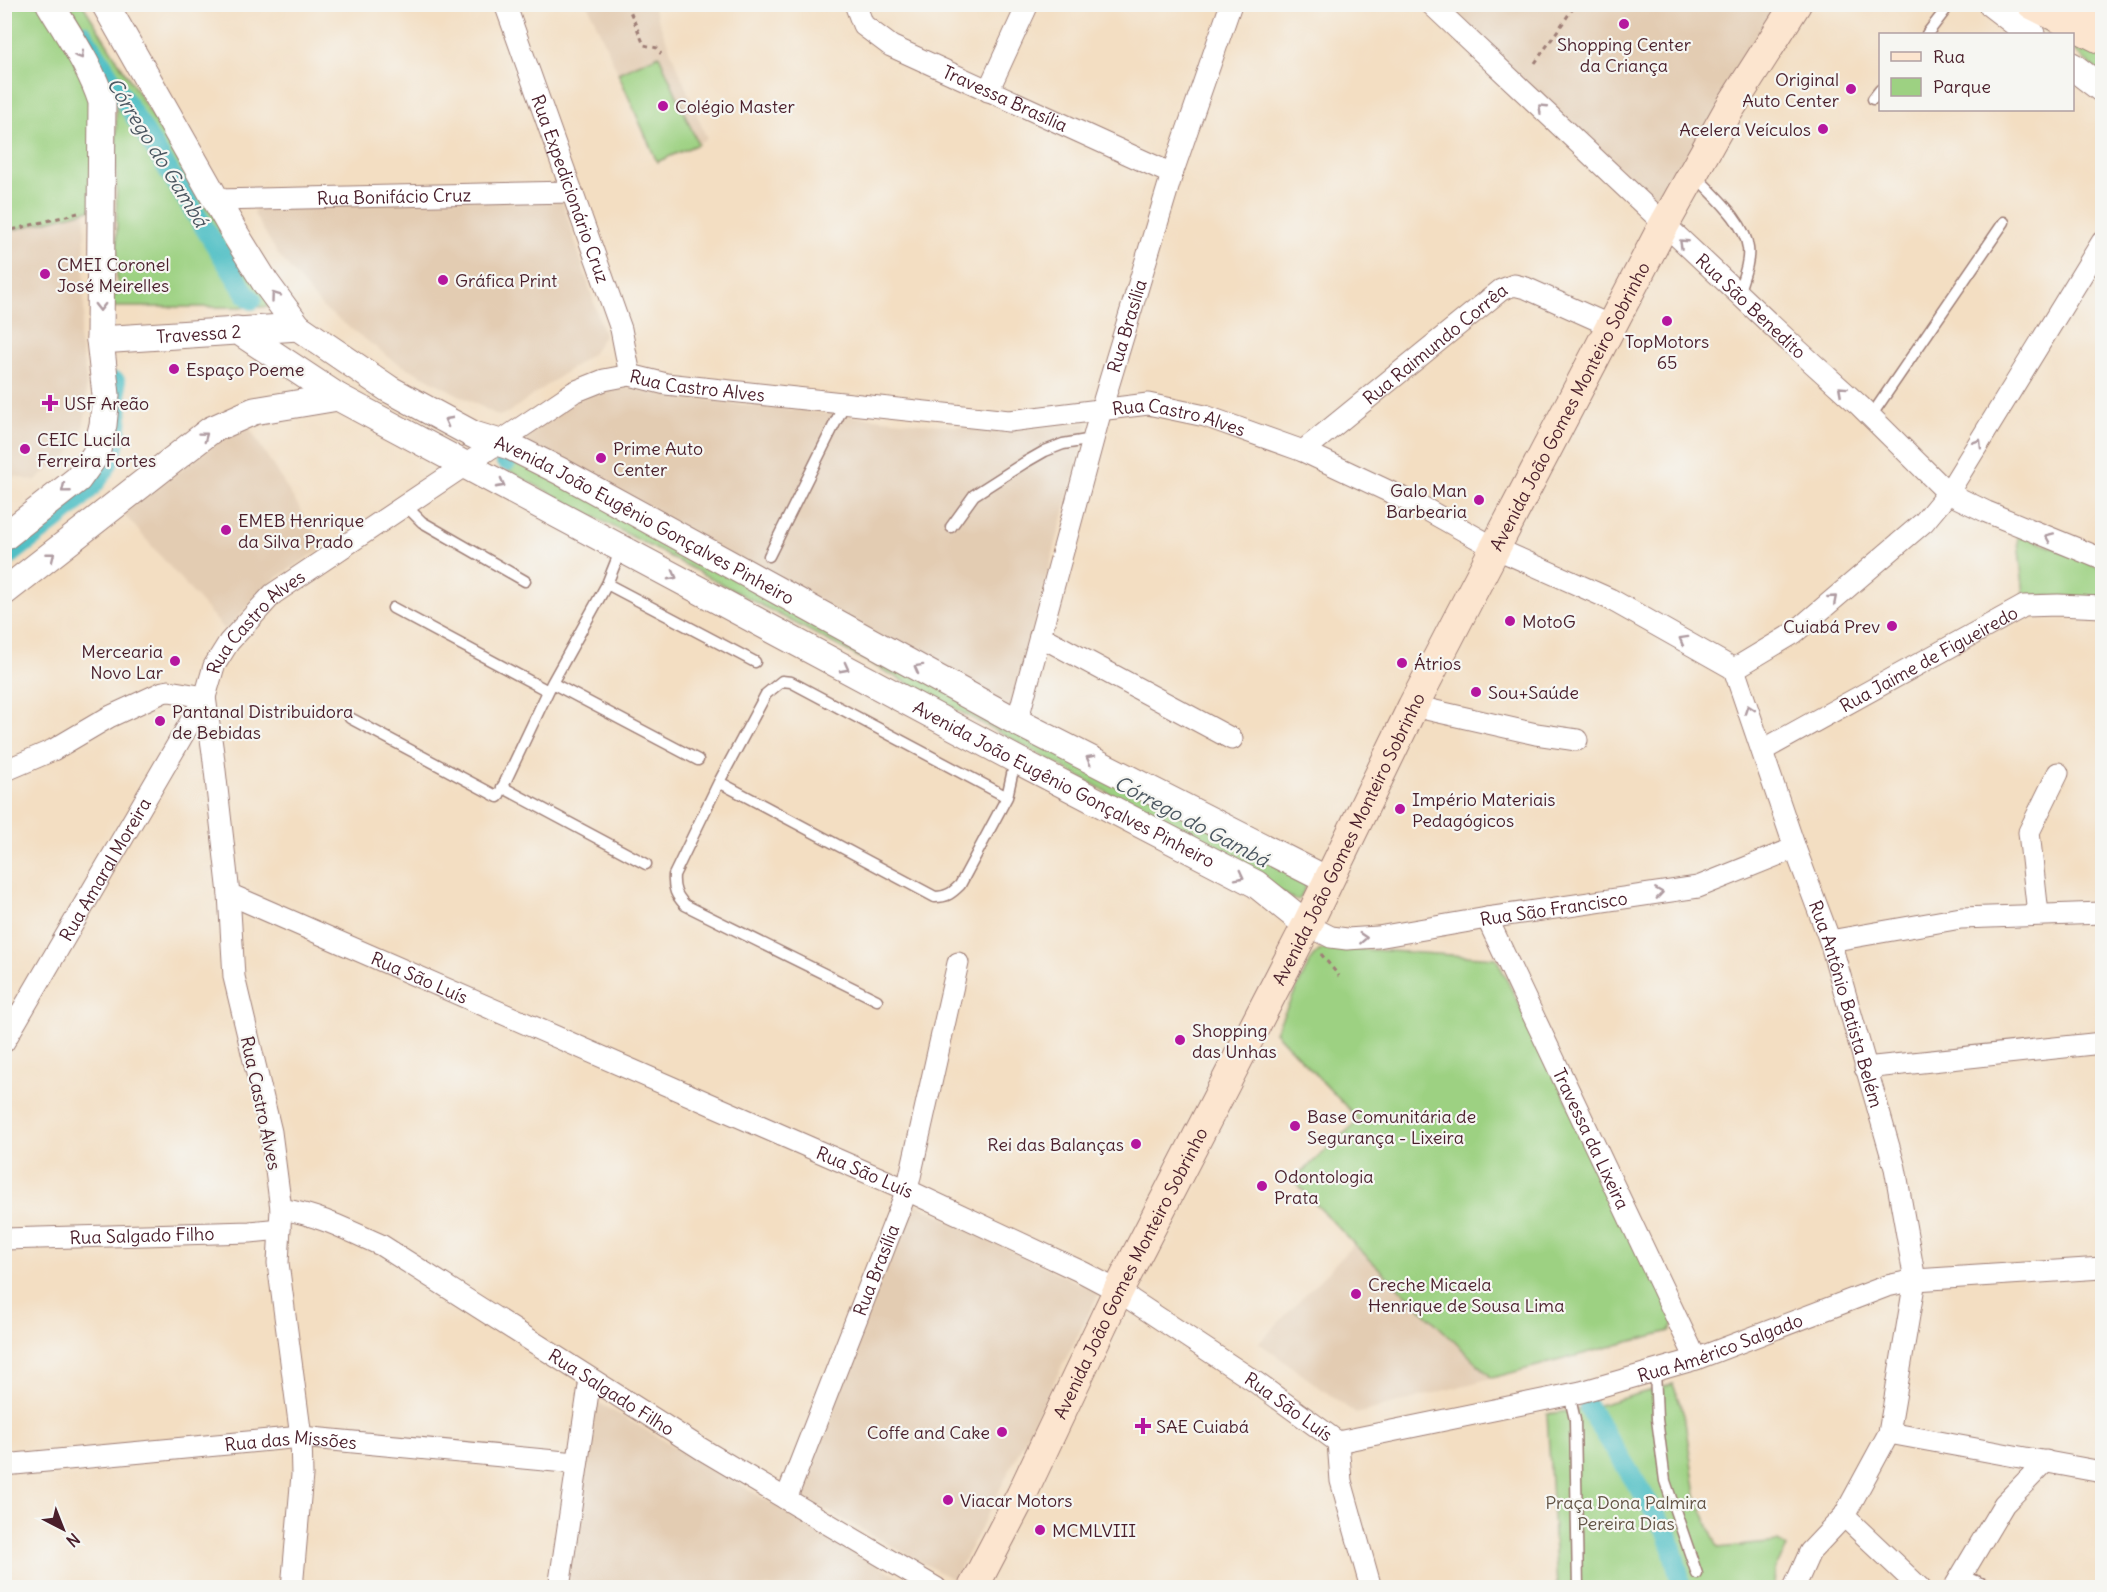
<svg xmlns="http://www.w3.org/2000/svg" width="2107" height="1592" font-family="Delius,sans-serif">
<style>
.built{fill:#e3ccb2}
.green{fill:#9dd182;stroke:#747856;stroke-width:1.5}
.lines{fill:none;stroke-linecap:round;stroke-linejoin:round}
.canal{stroke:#50bfc5;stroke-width:20}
.service-casing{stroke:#9e7e76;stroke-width:13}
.minor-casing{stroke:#9e7e76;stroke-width:23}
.tertiary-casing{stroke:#9e7e76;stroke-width:29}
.secondary-casing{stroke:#9e7e76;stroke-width:32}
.path{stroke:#9e7e76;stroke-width:3;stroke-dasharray:4.5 4.5;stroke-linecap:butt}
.service{stroke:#fff;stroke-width:10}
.minor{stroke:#fff;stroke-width:21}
.tertiary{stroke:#fff;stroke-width:27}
.secondary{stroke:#fce5cf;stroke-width:30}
.oneway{stroke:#ae9aa0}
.poi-dot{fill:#b5179e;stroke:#f6f6f2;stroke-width:2}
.labels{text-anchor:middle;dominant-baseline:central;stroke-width:4.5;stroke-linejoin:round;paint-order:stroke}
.poi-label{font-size:18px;fill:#4a1f2b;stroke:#f6f6f2;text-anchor:start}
.street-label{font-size:18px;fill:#4a1f2b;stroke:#f6f6f2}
.park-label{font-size:18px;fill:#635445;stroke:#f6f6f2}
.water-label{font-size:20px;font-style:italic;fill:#4c5761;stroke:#f6f6f2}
</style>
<rect width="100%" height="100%" fill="#f6f6f2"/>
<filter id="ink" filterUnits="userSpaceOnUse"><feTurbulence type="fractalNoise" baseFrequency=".0167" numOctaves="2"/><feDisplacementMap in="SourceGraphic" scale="12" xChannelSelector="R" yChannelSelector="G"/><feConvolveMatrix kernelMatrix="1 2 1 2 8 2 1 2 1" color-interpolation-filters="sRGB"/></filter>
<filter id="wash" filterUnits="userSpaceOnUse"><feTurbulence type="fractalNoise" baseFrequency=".008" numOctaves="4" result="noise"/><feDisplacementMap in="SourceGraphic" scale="24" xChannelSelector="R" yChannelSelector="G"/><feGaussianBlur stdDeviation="1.35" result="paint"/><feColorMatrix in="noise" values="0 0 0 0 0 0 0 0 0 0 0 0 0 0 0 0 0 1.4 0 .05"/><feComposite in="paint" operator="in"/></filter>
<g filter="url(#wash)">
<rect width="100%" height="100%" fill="#f3dec2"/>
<path class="built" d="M 588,5 L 652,5 L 707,139 L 657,162 Z
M 1442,5 L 1791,5 L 1663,208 Z
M 561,196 L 604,335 L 593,353 L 509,412 L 499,416 L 394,361 L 322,307 L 277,253 L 254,214 L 256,205 Z
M 85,211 L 84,316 L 79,336 L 86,380 L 86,412 L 81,437 L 67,456 L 34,481 L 15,476 L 5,485 L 5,232 Z
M 598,387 L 633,388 L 738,404 L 1000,431 L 1088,422 L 1012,709 L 514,441 Z
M 248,426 L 324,547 L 275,579 L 225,630 L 123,513 L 228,435 Z
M 908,1200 L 1099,1293 L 954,1580 L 795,1493 Z
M 1354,1244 L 1492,1378 L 1356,1414 L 1259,1343 Z
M 596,1401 L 916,1587 L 567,1588 Z"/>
<path class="green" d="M 4,5 L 48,5 L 87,70 L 97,208 L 5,232 Z
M 58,5 L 62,5 L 111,85 L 112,93 L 108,295 L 117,295 L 116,96 L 197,228 L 246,300 L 253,297 L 238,279 L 69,5 L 83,5 L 240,256 L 272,297 L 272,305 L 268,307 L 108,307 L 106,305 L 108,92 L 101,73 Z
M 2048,21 L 2102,47 L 2102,74 L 2073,50 L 2072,34 L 2052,34 L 2043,28 L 2044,22 Z
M 659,55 L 698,144 L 657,162 L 618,73 Z
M 511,453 L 1310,877 L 1300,899 L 1295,900 C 1037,747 768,610 503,468 Z
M 2017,533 L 2102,568 L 2102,599 L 2024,595 Z
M 1329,947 L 1496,958 L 1676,1319 L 1670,1331 L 1492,1378 L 1354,1244 L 1293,1180 L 1359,1120 L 1275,1032 L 1312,958 L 1319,951 Z
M 1673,1384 L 1684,1415 L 1696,1495 L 1718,1548 L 1779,1542 L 1787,1548 L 1775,1569 L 1774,1587 L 1557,1587 L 1547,1414 L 1589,1408 Z"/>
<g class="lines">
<path class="canal" d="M 83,34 L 246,294 L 252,300
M 505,460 L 507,461
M 4,560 C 33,536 80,505 101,475 C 120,449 119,412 116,382
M 1589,1408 L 1668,1534 L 1679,1575 L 1680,1588"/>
</g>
</g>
<g filter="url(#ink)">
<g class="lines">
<defs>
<path id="service" d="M 1927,34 L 1950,4
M 1873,99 L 1880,90
M 1694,174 C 1712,194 1745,221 1748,248 C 1750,263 1742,280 1738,294
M 1871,416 L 2004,222
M 406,506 L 422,522 L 525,581
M 951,527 L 974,495 L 1024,463 L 1045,451 L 1063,444 L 1093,439
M 769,556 L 845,403
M 607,584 L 621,549
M 393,608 L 548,691
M 552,683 L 698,760
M 350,718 L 498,797 L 552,683 L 607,584 L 755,662
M 719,782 L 935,897 C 947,897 952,893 960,885 L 1007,797 L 1015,761
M 502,787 L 646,864
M 877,1000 L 685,905 C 676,895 673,889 674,875 L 719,782 L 766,694 L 782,681 L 791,682 L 1007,797
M 1655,1370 L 1657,1419 L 1665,1481 L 1697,1574
M 1569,1394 L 1575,1420 L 1578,1588
M 1962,1575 L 1993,1588"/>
<g id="minor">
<path id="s1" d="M 505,4 L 621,329 L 630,375"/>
<path id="s2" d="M 855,4 L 863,25 L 891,46 L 1172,174"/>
<path id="s3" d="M 1431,4 L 1798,350 L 1860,406 L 1948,493 L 1987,512 L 2102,559"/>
<path d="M 988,91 L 1028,4"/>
<path id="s4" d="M 217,200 L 570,192"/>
<path id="s5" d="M 1303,451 L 1501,290 L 1514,285 L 1526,288 L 1611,326"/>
<path d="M 1040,636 L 1232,739"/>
<path d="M 1734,669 L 1794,633 L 1924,522 L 1948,493 L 2102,242"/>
<path d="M 1413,706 L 1536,734 L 1577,740"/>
<path id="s6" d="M 1017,722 L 1101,410 L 1172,174 L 1231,4"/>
<path id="s7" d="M 1763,750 L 2024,606 L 2058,605 L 2102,607"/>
<path d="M 4,771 L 53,750 L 109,717 L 163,692 L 169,691 L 205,697"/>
<path id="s8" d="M 229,894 L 907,1190 L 1084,1273 L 1118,1291 L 1254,1381 L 1338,1442 L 1341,1481 L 1371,1588"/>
<path d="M 2038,914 L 2029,832 L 2058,773"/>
<path id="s9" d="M 1487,918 L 1696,1359"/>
<path id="s10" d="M 1307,925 L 1331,937 L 1347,939 L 1378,937 L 1487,918 L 1698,887 L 1795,848"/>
<path d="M 1830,941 L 1961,918 L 2102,913"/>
<path id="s11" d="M 4,1042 L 205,697"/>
<path d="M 1865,1068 L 2102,1043"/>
<path id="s12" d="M 281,1209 C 319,1215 347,1230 381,1245 L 700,1448 L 936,1588"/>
<path id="s13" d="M 4,1239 L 250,1232 L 280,1229"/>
<path d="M 1889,1433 L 2102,1472"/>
<path id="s14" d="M 1338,1442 L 1581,1392 L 1696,1359 L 1887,1286 L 1915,1280 L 2102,1268"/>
<path id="s15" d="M 4,1465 L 301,1437 L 576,1463"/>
<path id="s16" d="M 786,1499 L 907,1190 L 958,963"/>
<path d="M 1844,1516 L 1920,1588"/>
<path id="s17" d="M 292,1588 L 302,1475 L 301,1437 L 278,1263 L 281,1209 L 271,1132 L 234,977 L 229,894 L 213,753 L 205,697 L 214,666 L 229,642 L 273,594 L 574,392 L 604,380 L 630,375 L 666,384 L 1009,421 L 1148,404 L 1205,416 L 1303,451 L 1422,507 L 1495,548 L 1610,599 L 1734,669 L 1795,848 L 1830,941 L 1895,1168 L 1915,1280 L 1889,1433 L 1844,1516 L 1810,1552 L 1794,1588"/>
<path d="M 559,1588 L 590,1379"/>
<path d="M 1954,1588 L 2004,1504 L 2046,1461"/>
</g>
<g id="tertiary">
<path id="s18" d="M 105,4 L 237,237 L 265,282 L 298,327 L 389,389 L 474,435 L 510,446 L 560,471 L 1017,722 L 1329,881"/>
<path d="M 1992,4 L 2031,34"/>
<path d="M 2072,66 L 2102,89"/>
<path id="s19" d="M 237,330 L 338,397 L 1015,759 L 1256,884 L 1307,925"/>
<path id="s20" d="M 100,340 L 298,327"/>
<path d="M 4,537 L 78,479 L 96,454 L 103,425 L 106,395 L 100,340 L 102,102 C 91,67 69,36 50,4"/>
<path d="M 4,592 L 211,430 L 254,411 L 338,397"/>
</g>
<g id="secondary">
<path d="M 2032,4 L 2102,39"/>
<path d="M 2094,4 L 2102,9"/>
<path id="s21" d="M 973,1588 L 1021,1496 L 1118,1291 L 1307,925 L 1413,706 L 1495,548 L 1664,225 L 1728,111 L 1796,4"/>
</g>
</defs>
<use href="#service" class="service-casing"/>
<use href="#minor" class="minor-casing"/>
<use href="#tertiary" class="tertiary-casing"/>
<use href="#secondary" class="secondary-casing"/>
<path class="path" d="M 627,4 L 644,45 L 657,48 L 661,54
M 1535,63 L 1576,4
M 4,232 L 78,213
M 1321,954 L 1339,976"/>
<use href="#service" class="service"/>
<use href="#minor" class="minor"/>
<use href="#tertiary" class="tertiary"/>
<use href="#secondary" class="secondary"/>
</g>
<defs><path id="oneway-chevron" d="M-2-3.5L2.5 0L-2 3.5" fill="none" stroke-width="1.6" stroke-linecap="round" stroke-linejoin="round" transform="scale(1.5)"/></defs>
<g class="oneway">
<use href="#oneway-chevron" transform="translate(80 55) rotate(59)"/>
<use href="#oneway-chevron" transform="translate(1542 108) rotate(-136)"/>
<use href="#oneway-chevron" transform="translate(1683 243) rotate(-137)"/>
<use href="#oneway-chevron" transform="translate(275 296) rotate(-126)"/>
<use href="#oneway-chevron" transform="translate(100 307) rotate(90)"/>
<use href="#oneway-chevron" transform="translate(1842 390) rotate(-138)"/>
<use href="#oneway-chevron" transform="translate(448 421) rotate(-152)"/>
<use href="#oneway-chevron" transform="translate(204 436) rotate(-37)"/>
<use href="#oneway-chevron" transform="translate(1978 443) rotate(-58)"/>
<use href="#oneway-chevron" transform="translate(501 484) rotate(28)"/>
<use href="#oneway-chevron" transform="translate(65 489) rotate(141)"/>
<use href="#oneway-chevron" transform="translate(2049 537) rotate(-156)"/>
<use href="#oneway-chevron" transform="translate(51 556) rotate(-38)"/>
<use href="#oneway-chevron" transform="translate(673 576) rotate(28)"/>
<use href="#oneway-chevron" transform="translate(1833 599) rotate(-41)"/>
<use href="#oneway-chevron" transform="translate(1683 640) rotate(-151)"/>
<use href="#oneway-chevron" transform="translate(845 668) rotate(28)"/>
<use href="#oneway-chevron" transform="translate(918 668) rotate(-151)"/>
<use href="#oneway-chevron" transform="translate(1749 709) rotate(-109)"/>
<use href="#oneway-chevron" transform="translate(1090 759) rotate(-153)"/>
<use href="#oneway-chevron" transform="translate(1240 876) rotate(27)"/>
<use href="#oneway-chevron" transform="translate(1659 893) rotate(-8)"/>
<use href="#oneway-chevron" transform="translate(1363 938) rotate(-3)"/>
</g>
</g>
<g class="poi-dot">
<circle cx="1624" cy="24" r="6"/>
<circle cx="1851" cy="89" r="6"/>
<circle cx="663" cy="106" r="6"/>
<circle cx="1823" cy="129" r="6"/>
<circle cx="45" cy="274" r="6"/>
<circle cx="443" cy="280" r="6"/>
<circle cx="1667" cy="321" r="6"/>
<circle cx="174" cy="369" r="6"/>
<path d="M47 394h6v6h6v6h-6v6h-6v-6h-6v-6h6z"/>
<circle cx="25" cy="449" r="6"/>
<circle cx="601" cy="458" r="6"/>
<circle cx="1479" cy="500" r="6"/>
<circle cx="226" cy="530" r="6"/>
<circle cx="1510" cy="621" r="6"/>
<circle cx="1892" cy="626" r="6"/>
<circle cx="175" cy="661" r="6"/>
<circle cx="1402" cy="663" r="6"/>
<circle cx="1476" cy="692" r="6"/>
<circle cx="160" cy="721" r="6"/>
<circle cx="1400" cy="809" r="6"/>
<circle cx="1180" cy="1040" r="6"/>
<circle cx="1295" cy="1126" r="6"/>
<circle cx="1136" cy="1144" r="6"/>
<circle cx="1262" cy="1186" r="6"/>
<circle cx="1356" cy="1294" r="6"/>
<path d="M1140 1417h6v6h6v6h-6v6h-6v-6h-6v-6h6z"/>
<circle cx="1002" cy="1432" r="6"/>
<circle cx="948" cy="1500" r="6"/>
<circle cx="1040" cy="1530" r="6"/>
</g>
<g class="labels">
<g class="poi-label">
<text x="1624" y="44" text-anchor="middle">Shopping Center<tspan x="1624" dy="21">da Criança</tspan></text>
<text x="1839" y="79" text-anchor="end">Original<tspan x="1839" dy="21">Auto Center</tspan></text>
<text x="675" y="106">Colégio Master</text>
<text x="1811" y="129" text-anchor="end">Acelera Veículos</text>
<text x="57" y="264">CMEI Coronel<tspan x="57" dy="21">José Meirelles</tspan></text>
<text x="455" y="280">Gráfica Print</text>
<text x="1667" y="341" text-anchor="middle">TopMotors<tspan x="1667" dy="21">65</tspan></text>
<text x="186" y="369">Espaço Poeme</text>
<text x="64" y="403">USF Areão</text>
<text x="37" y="439">CEIC Lucila<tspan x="37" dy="21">Ferreira Fortes</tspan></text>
<text x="613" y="448">Prime Auto<tspan x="613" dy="21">Center</tspan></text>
<text x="1467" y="490" text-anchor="end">Galo Man<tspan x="1467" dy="21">Barbearia</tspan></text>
<text x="238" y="520">EMEB Henrique<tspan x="238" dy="21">da Silva Prado</tspan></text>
<text x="1522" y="621">MotoG</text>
<text x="1880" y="626" text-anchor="end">Cuiabá Prev</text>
<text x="163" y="651" text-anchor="end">Mercearia<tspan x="163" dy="21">Novo Lar</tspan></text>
<text x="1414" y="663">Átrios</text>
<text x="1488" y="692">Sou+Saúde</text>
<text x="172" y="711">Pantanal Distribuidora<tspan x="172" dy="21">de Bebidas</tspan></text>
<text x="1412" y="799">Império Materiais<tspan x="1412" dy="21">Pedagógicos</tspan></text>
<text x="1192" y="1030">Shopping<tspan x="1192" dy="21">das Unhas</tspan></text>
<text x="1307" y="1116">Base Comunitária de<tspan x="1307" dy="21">Segurança - Lixeira</tspan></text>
<text x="1124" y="1144" text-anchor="end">Rei das Balanças</text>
<text x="1274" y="1176">Odontologia<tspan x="1274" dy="21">Prata</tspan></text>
<text x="1368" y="1284">Creche Micaela<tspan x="1368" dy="21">Henrique de Sousa Lima</tspan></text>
<text x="1156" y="1426">SAE Cuiabá</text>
<text x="990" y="1432" text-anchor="end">Coffe and Cake</text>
<text x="960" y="1500">Viacar Motors</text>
<text x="1052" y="1530">MCMLVIII</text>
</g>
<g class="street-label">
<text stroke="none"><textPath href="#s2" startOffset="183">Travessa Brasília</textPath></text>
<text stroke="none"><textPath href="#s1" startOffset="196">Rua Expedicionário Cruz</textPath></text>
<text stroke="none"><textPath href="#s4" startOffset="177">Rua Bonifácio Cruz</textPath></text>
<text stroke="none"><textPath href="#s3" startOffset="440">Rua São Benedito</textPath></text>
<text stroke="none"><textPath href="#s6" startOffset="411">Rua Brasília</textPath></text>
<text stroke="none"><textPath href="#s20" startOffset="99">Travessa 2</textPath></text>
<text stroke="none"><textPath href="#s5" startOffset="170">Rua Raimundo Corrêa</textPath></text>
<text stroke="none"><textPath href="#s17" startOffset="1515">Rua Castro Alves</textPath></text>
<text stroke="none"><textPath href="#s21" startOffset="1324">Avenida João Gomes Monteiro Sobrinho</textPath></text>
<text stroke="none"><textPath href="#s17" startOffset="2001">Rua Castro Alves</textPath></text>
<text stroke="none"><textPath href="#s18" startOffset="774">Avenida João Eugênio Gonçalves Pinheiro</textPath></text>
<text stroke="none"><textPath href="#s17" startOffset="993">Rua Castro Alves</textPath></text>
<text stroke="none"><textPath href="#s7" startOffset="189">Rua Jaime de Figueiredo</textPath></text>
<text stroke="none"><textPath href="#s19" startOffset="944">Avenida João Eugênio Gonçalves Pinheiro</textPath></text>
<text stroke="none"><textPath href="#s21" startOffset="838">Avenida João Gomes Monteiro Sobrinho</textPath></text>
<text stroke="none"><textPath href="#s11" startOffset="200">Rua Amaral Moreira</textPath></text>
<text stroke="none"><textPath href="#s10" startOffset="252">Rua São Francisco</textPath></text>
<text stroke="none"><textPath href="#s8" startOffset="208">Rua São Luís</textPath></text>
<text stroke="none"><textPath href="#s17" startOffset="2968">Rua Antônio Batista Belém</textPath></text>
<text transform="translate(261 1103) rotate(78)">Rua Castro Alves</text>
<text stroke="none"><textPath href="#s9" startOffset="244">Travessa da Lixeira</textPath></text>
<text stroke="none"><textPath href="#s8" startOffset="694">Rua São Luís</textPath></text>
<text stroke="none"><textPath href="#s13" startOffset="138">Rua Salgado Filho</textPath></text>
<text stroke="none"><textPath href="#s16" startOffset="246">Rua Brasília</textPath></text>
<text stroke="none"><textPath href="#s21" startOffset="352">Avenida João Gomes Monteiro Sobrinho</textPath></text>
<text stroke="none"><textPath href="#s14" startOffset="394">Rua Américo Salgado</textPath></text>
<text stroke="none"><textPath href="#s12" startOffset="380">Rua Salgado Filho</textPath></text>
<text stroke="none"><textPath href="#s8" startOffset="1180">Rua São Luís</textPath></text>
<text stroke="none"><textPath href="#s15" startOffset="288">Rua das Missões</textPath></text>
</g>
<g class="park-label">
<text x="1626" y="1502">Praça Dona Palmira<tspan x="1626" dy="21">Pereira Dias</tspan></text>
</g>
<g class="water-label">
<text transform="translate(158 152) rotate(58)">Córrego do Gambá</text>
<text transform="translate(1192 821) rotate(28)">Córrego do Gambá</text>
</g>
</g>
<rect width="2107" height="1592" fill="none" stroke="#f6f6f2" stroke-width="24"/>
<rect x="1879" y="33" width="195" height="78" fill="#f6f6f2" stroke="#b1a0a2" stroke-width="1.5"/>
<rect x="1891" y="52" width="30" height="9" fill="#fce5cf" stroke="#b1a0a2" stroke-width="1.5"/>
<text x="1933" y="63" font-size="18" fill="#4a1f2b">Rua</text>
<rect x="1891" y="78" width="30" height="18" fill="#9dd182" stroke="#b1a0a2" stroke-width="1.5"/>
<text x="1933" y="93" font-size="18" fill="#4a1f2b">Parque</text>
<g transform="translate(63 1529) rotate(138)" stroke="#f6f6f2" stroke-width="4.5" paint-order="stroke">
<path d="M0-4.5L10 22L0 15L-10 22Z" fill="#4a1f2b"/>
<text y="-9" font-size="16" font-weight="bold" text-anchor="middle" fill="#4a1f2b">N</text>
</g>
</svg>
